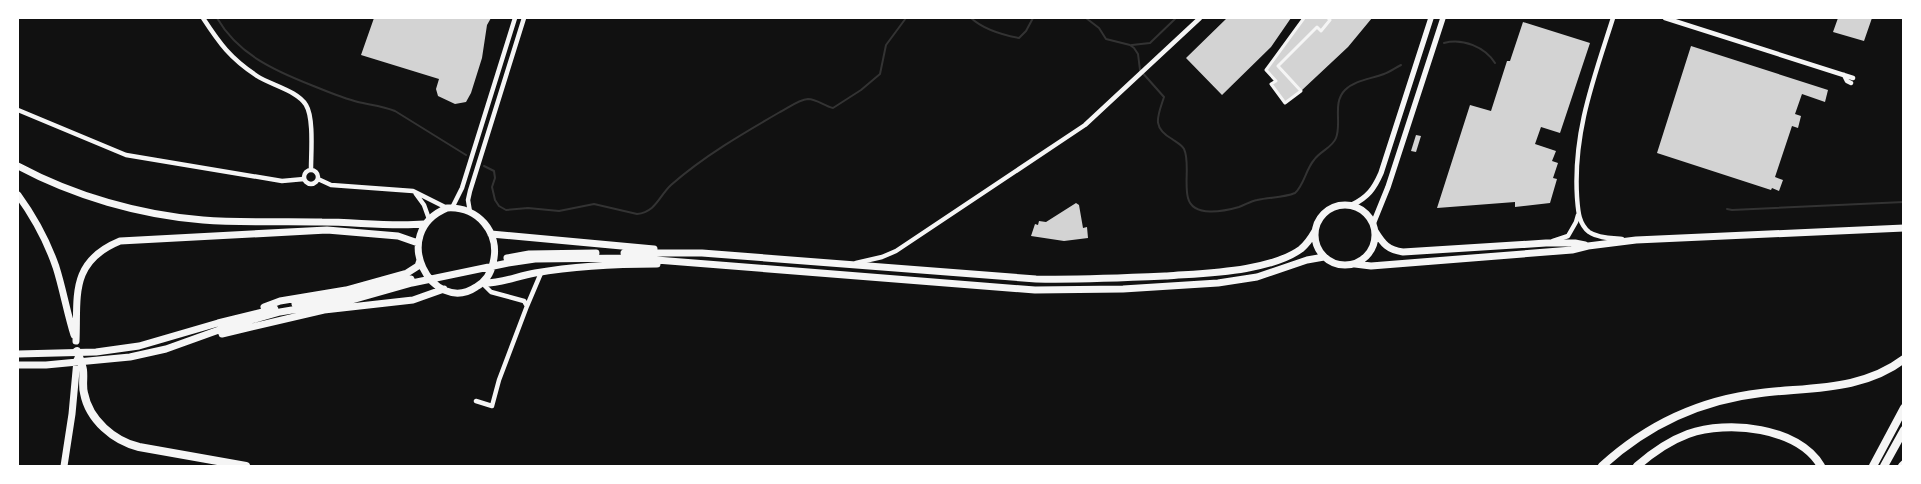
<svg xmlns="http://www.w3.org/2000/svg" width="1921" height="484" font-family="'Playfair Display',serif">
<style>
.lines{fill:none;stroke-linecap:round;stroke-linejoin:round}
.stream{stroke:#333;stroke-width:2}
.building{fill:#d3d3d3}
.pedestrian{stroke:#f5f5f5;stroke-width:3}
.minor{stroke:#f5f5f5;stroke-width:4.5}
.tertiary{stroke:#f5f5f5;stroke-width:5.5}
.primary{stroke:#f5f5f5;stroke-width:7}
.motorway{stroke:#f5f5f5;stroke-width:8}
</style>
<rect width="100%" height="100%" fill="#111"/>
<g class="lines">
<path class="stream" d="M 217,18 C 238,54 273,70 311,85 C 326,91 342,98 358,102 C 371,105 383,106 395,111 L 466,155
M 971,18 C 983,29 1003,35 1019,38 L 1026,31 L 1033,18
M 1086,18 L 1099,28 L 1106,39 L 1130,45 L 1134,48 L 1138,54 L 1140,70 L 1164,97 C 1158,116 1151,127 1172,139 C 1176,142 1181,144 1184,149 C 1190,161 1184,184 1188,198 C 1193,218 1225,211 1239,207 C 1245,205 1251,201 1257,200 C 1269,197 1283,198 1295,193 C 1304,185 1306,169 1314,160 C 1320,151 1332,148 1336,138 C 1342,123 1332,103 1345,90 C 1355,80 1371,79 1384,74 C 1390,72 1395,68 1401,65
M 1444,43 C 1463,38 1485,47 1495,63
M 1132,45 L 1150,43 L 1176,18
M 484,166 L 494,171 L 495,178 L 492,187 L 495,200 L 499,206 L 506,210 L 528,208 L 559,211 L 594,204 L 637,214 C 656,212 659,196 671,185 C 704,156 742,134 780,112 C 788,108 798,100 808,99 C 817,99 824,106 833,108 L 861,90 L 880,74 L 886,45 L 906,18
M 1727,209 L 1732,210 L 1904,202"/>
</g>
<path class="building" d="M 374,18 L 491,18 L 487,25 L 482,58 L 471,93 L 466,102 L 455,104 L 438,96 L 436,89 L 439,79 L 361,55 Z
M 1227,18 L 1291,18 L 1271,47 L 1222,95 L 1186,58 Z
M 1304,18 L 1372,18 L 1348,47 L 1301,91 L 1285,103 L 1271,84 L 1276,81 L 1266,70 Z
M 1838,18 L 1872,18 L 1864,41 L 1833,32 Z
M 1523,22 L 1590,43 L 1560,133 L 1541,127 L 1535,144 L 1556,151 L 1552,161 L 1558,163 L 1553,178 L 1557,179 L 1550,203 L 1515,207 L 1515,202 L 1437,208 L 1470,105 L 1491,111 L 1507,61 L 1510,61 Z
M 1691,46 L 1828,90 L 1825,102 L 1802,94 L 1795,114 L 1801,116 L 1798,128 L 1792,126 L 1775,177 L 1783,180 L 1779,191 L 1772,188 L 1771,190 L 1657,153 Z
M 1416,135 L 1421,136 L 1416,152 L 1411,151 Z
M 1076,203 L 1079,205 L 1083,228 L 1087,227 L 1088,238 L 1064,241 L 1031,236 L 1035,224 L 1038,225 L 1039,221 L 1046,222 Z"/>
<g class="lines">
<path class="pedestrian" d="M 1304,18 L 1266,70 L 1276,81 L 1271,84 L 1285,103 L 1301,91 L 1278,66 L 1317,27 L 1321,31 L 1330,20 L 1328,18"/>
<path class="minor" d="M 203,18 C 220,44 230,58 257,76 C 271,85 298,91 306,105 C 314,118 311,153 311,169
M 1613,18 C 1594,78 1573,132 1577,197 C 1578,209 1578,223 1589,232 C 1598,238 1611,238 1622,239
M 1665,18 L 1853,78
M 1844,75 L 1847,81 L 1851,83
M 18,110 L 126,155 L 282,181 L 304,179
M304 177a7 7 0 1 1 14 0a7 7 0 1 1-14 0Z
M 318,179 L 331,185 L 413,191 L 447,208
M 416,194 L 424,205 L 429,219
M 452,208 L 462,188 L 515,18
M 470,212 L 468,200 L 470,191 L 524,18
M 1553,241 L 1568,236 L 1576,222 L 1578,215
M 856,263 L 882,257 L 896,251 L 1085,125 L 1200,18
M 527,306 L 541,273
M 476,401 L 492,406 L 499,380 L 527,306 L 524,301 L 491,292 L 483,284"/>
<path class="tertiary" d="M 1352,205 C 1368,197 1374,189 1381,173 L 1431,18
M 1373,224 L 1388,187 L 1443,18"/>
<path class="primary" d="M 18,166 C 74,196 140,215 203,220 C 243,223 282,221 322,222 C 356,222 390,227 424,224
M 18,195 C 34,217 47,241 56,267 C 63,289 67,313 74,335
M1315 235a30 30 0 1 1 60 0a30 30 0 1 1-60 0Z
M 447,208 C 477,206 501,232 493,263 C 491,273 485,282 476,287 C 433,316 387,233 447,208 Z
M 1375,231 C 1383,244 1388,250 1403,252 L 1546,243 L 1575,243 L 1585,245
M 491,234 L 654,249
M 624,253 L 702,253 L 1036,279 C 1080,280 1123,278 1167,276 C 1205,273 1269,272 1301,249 C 1307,244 1311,238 1315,231
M 507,258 L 529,254 L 596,253
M 1355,264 L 1371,266 L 1572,250 L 1588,246 L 1636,240 L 1904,228
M 482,283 C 500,284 517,276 535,273 C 575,266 617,264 657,264
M 295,304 L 347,295 L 411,279
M 264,307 L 280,301 L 346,290 L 407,273 L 418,266 L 420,260
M 222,334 L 324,310 L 413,300 L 444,289
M 76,341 C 78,297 69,262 120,241 L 327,230 L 398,236 L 418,243
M 18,354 L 96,352 L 139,346 L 218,323 L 275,309
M 18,365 L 46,365 L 130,357 L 166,349 L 230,326 L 280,312 L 352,300 L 412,283 L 508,263 L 535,259 L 631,258 L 1035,290 L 1123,289 L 1218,283 L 1257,277 L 1307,260 L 1324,257
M 64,466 L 72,414 L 77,360"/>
<path class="motorway" d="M 77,351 C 79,357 82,364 83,370 C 84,378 82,386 84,393 C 89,420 114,441 139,447 L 246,466
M 1602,466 C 1647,425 1700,400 1761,393 C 1810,387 1862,391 1904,359
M 1637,466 C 1652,453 1669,441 1688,434 C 1728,420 1798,427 1821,466
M 1873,466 L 1904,408
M 1884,466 L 1904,430
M 1902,466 L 1904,464"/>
</g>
<rect width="1921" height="484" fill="none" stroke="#ffffff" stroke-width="38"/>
</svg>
